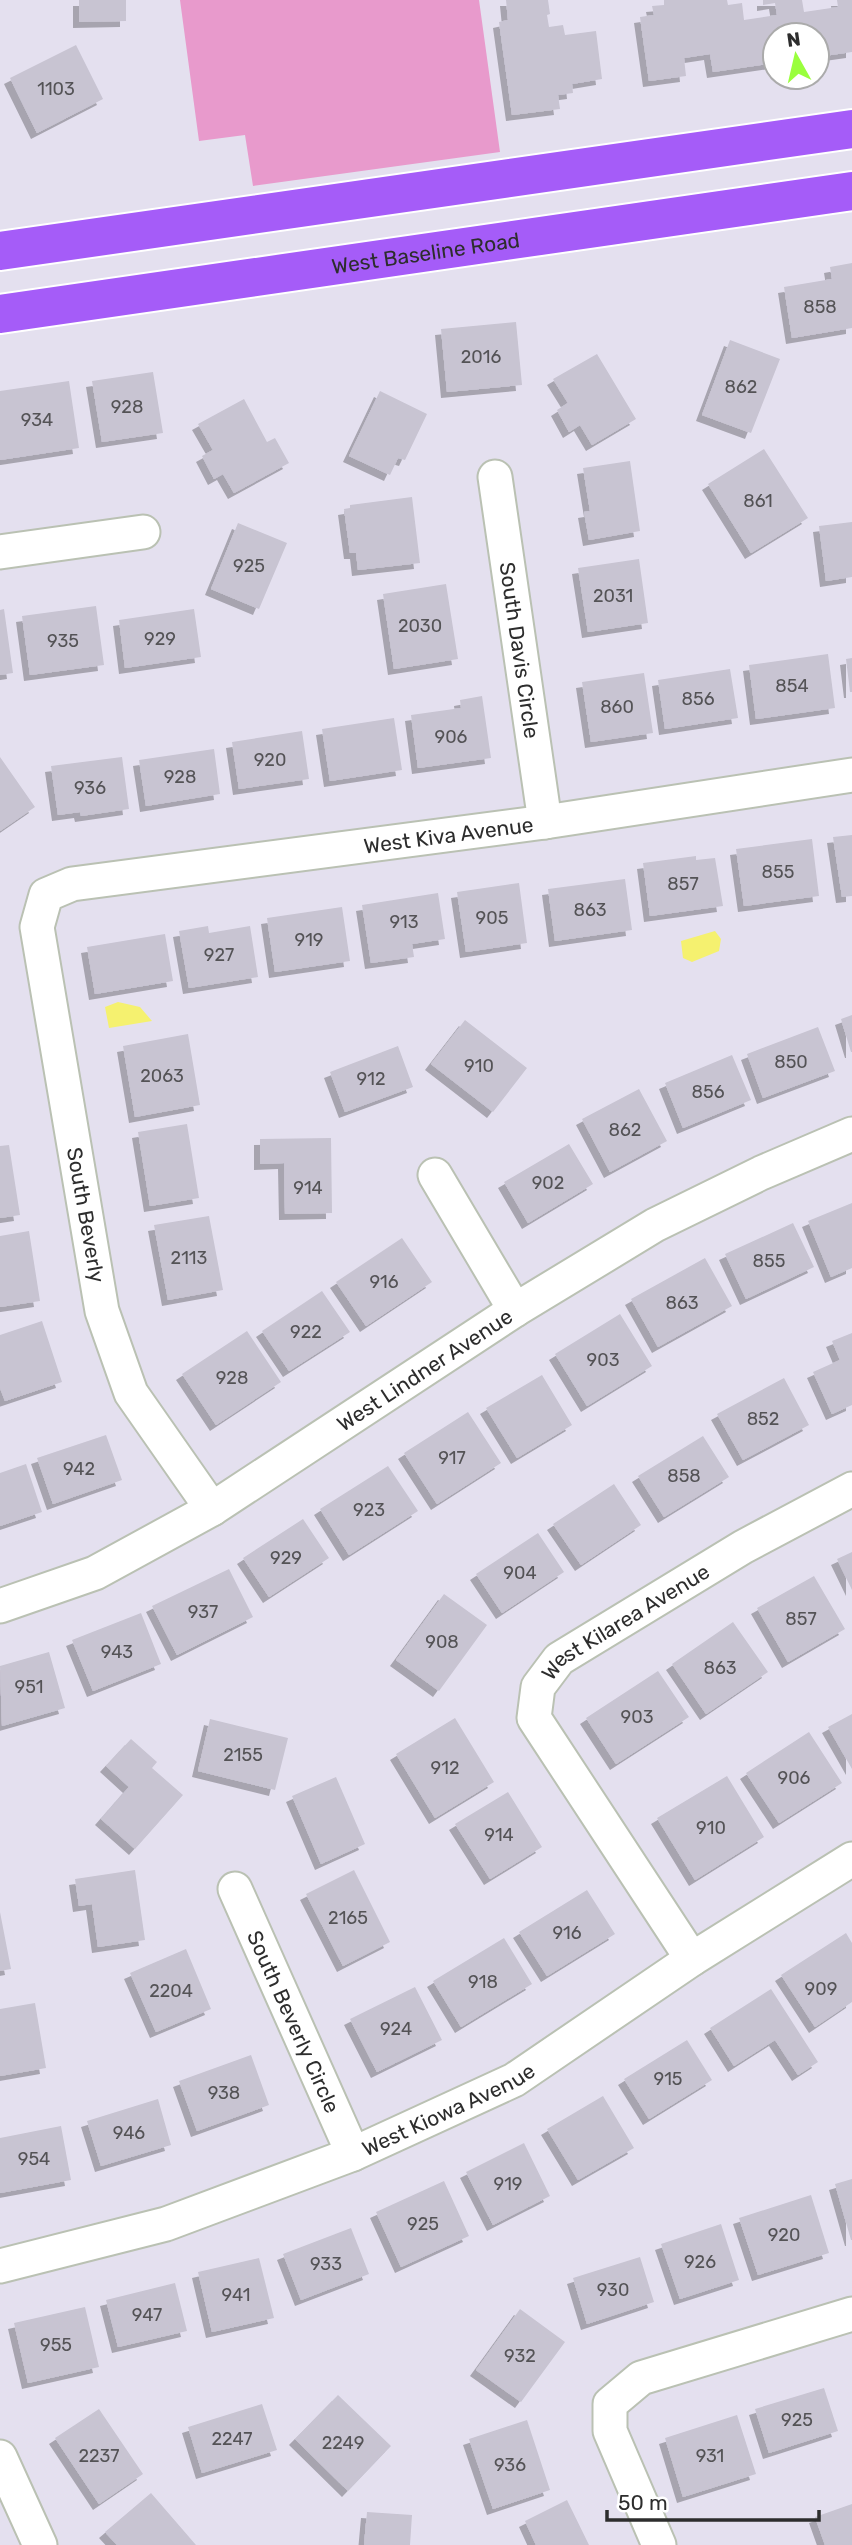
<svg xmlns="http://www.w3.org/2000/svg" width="852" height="2545" font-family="Rubik,sans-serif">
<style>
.green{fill:#e89acc}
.water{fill:#f5f16f}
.building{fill:#c8c4d2;filter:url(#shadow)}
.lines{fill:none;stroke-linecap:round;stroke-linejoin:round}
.minor-casing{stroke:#bac1b3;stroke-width:37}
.major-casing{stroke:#fff;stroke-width:42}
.minor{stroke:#fff;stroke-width:33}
.major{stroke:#a55cf8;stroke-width:38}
.labels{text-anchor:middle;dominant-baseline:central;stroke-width:7;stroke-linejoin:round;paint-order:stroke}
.number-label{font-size:18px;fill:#545356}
.street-label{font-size:21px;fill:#2d2d2d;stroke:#fff}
</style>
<defs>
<filter id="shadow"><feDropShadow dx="-6" dy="6" stdDeviation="0" flood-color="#0004"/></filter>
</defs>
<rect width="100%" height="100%" fill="#e4e0ef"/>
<path class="green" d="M 180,0 L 479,0 L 500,152 L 253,186 L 245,135 L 199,141 Z"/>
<path class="water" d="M 715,931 L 721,939 L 719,951 L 692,962 L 683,958 L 681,941 Z
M 118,1002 L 140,1007 L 152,1021 L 109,1028 L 105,1007 Z"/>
<path class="building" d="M 79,0 L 126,0 L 126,21 L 79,22 Z
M 506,0 L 548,0 L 550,14 L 547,15 L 549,27 L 563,25 L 565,35 L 596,31 L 602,79 L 572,84 L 573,93 L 558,95 L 560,109 L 512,115 L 499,22 L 508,20 Z
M 664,0 L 727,0 L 728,5 L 742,3 L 744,20 L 777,15 L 775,3 L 763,5 L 763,0 L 802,0 L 804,12 L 838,7 L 837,0 L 852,0 L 852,52 L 817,57 L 817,35 L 775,35 L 775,63 L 713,72 L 710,54 L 684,58 L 686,76 L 649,81 L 640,17 L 654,15 L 652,6 L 664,5 Z
M 76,45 L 103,99 L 37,133 L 10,78 Z
M 852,263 L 852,328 L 792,338 L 784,287 L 832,279 L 830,267 Z
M 516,322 L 522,385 L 447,392 L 441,329 Z
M 730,340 L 780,359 L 751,433 L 702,415 Z
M 597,354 L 636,419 L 592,445 L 580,425 L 569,432 L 557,410 L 568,403 L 553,379 Z
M 153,372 L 163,433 L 102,442 L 92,381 Z
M 69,381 L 79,448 L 0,460 L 0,391 Z
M 380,391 L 427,414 L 405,460 L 398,458 L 390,475 L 349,456 Z
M 244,399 L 267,442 L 275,438 L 289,463 L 234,493 L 223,474 L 214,479 L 202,456 L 213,450 L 198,424 Z
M 764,449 L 808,518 L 751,553 L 708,484 Z
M 630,461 L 640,531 L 589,540 L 584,512 L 590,511 L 583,468 Z
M 412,497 L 420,563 L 358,570 L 356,553 L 350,553 L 344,509 L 350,508 L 350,505 Z
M 852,522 L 852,577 L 826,581 L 819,526 Z
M 238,523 L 287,543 L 259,609 L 211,589 Z
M 639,559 L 648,623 L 588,632 L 578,568 Z
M 446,584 L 458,659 L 394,669 L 383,594 Z
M 96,606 L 104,665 L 30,675 L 22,616 Z
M 4,609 L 13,673 L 0,675 L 0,610 Z
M 194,609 L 201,657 L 125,668 L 119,620 Z
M 828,654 L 835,708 L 756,719 L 749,665 Z
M 852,658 L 852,692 L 850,692 L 846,659 Z
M 730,669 L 738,718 L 665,729 L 658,680 Z
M 644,673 L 653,733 L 591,742 L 582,682 Z
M 482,696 L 491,758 L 418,768 L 411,715 L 461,708 L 460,700 Z
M 394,718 L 402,770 L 330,781 L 322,729 Z
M 302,731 L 309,779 L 239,789 L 232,742 Z
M 214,749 L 220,794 L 146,806 L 139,760 Z
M 0,757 L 35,807 L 0,831 Z
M 122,757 L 129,809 L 81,816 L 80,812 L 58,815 L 51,766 Z
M 852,835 L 852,896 L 842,897 L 833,837 Z
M 812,839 L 819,896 L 744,906 L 736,849 Z
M 696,856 L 696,860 L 715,858 L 723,906 L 650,916 L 643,863 Z
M 625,879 L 632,930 L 555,941 L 548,889 Z
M 519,883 L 527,943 L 466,952 L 457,892 Z
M 438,893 L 445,939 L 412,944 L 414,957 L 371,963 L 362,905 Z
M 342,907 L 350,961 L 275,972 L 267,918 Z
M 208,926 L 209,933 L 250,926 L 258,977 L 189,988 L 179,931 Z
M 165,934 L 173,981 L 95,994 L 87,947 Z
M 852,1015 L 852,1052 L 851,1052 L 841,1019 Z
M 465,1020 L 527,1068 L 493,1112 L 431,1064 Z
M 818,1027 L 835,1071 L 763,1098 L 747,1054 Z
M 188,1034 L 200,1105 L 135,1117 L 123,1046 Z
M 398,1046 L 413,1087 L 345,1112 L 330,1072 Z
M 732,1055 L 751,1100 L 683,1128 L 665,1083 Z
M 639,1089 L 667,1141 L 610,1172 L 582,1119 Z
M 187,1124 L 199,1198 L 150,1206 L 138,1132 Z
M 331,1138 L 332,1213 L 285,1214 L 284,1163 L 260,1164 L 260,1139 Z
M 569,1144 L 593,1184 L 528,1223 L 504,1182 Z
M 9,1145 L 20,1215 L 0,1218 L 0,1146 Z
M 852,1203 L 852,1268 L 831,1277 L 808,1221 Z
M 209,1216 L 223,1290 L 168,1300 L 154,1225 Z
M 793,1223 L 814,1267 L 746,1299 L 725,1254 Z
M 29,1231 L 40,1301 L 0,1307 L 0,1236 Z
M 402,1238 L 432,1282 L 366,1326 L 336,1282 Z
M 705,1258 L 732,1306 L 658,1347 L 631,1299 Z
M 322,1291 L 350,1332 L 289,1371 L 262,1331 Z
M 620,1314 L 652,1366 L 587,1406 L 555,1354 Z
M 42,1321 L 62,1382 L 5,1401 L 0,1388 L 0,1335 Z
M 247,1331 L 281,1382 L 216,1425 L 182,1374 Z
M 852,1333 L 852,1405 L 832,1414 L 813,1372 L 840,1360 L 832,1341 Z
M 542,1375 L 572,1425 L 517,1458 L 486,1408 Z
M 784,1378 L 809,1425 L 743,1460 L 717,1414 Z
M 468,1412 L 501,1463 L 437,1504 L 404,1453 Z
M 106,1435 L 122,1480 L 53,1504 L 37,1458 Z
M 703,1436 L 729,1477 L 664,1517 L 638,1476 Z
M 26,1464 L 42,1512 L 0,1526 L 0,1473 Z
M 388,1466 L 418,1511 L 349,1555 L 320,1509 Z
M 614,1484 L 641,1525 L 581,1565 L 553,1524 Z
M 303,1519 L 329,1558 L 269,1597 L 243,1558 Z
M 538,1533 L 564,1572 L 502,1613 L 476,1574 Z
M 852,1552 L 852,1590 L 837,1559 Z
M 229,1569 L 253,1617 L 177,1655 L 152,1606 Z
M 814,1576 L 845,1629 L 788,1662 L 757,1608 Z
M 444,1594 L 487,1625 L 439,1691 L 396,1660 Z
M 141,1613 L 161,1664 L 93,1691 L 72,1640 Z
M 733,1622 L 768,1672 L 706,1714 L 672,1664 Z
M 49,1652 L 65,1708 L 2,1726 L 0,1666 Z
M 658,1671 L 689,1717 L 616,1764 L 586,1718 Z
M 852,1714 L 852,1769 L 828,1727 Z
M 455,1718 L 494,1782 L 435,1818 L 396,1754 Z
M 210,1719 L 288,1738 L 275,1790 L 198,1771 Z
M 809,1732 L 842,1783 L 779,1823 L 746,1773 Z
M 131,1739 L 157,1762 L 152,1768 L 183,1795 L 135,1849 L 101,1819 L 129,1787 L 106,1766 Z
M 727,1776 L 764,1837 L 695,1880 L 657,1818 Z
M 336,1777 L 365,1844 L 321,1864 L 292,1796 Z
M 508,1792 L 542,1847 L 490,1879 L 455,1824 Z
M 135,1870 L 145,1940 L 98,1947 L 92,1904 L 79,1906 L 75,1879 Z
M 354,1870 L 390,1942 L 343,1966 L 306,1894 Z
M 587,1890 L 615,1934 L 547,1976 L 519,1932 Z
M 0,1912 L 11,1969 L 0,1971 Z
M 846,1933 L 852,1943 L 852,2002 L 815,2027 L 781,1975 Z
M 504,1938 L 532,1984 L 461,2027 L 433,1981 Z
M 186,1949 L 211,2009 L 156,2032 L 130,1973 Z
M 415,1987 L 442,2040 L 377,2072 L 350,2019 Z
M 771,1989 L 818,2062 L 798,2075 L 775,2040 L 734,2066 L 710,2028 Z
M 35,2003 L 46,2068 L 0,2076 L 0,2009 Z
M 687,2040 L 712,2080 L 649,2119 L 624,2079 Z
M 251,2055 L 269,2105 L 197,2131 L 179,2081 Z
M 603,2096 L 634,2148 L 578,2180 L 547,2129 Z
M 158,2099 L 171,2145 L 101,2166 L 87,2121 Z
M 61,2126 L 71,2180 L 0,2193 L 0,2138 Z
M 524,2143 L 550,2196 L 493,2225 L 466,2172 Z
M 852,2179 L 852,2240 L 851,2240 L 835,2184 Z
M 444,2181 L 469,2236 L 401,2267 L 376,2212 Z
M 811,2195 L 829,2253 L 758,2275 L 739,2218 Z
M 721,2224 L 739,2280 L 680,2299 L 661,2244 Z
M 351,2228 L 369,2274 L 301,2300 L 283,2254 Z
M 640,2257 L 654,2302 L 587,2324 L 573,2278 Z
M 259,2258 L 274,2318 L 212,2332 L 198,2272 Z
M 175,2283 L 187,2331 L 118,2347 L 106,2300 Z
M 85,2307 L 99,2367 L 28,2383 L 14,2323 Z
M 520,2309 L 565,2342 L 521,2402 L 476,2370 Z
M 824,2388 L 838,2431 L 769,2453 L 755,2409 Z
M 338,2395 L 391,2446 L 348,2491 L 295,2439 Z
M 262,2404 L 277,2450 L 202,2473 L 188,2427 Z
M 99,2409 L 143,2474 L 99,2504 L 55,2438 Z
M 737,2415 L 756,2474 L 683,2497 L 665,2438 Z
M 527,2420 L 550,2490 L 493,2509 L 469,2439 Z
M 151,2493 L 196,2545 L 117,2545 L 105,2532 Z
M 567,2500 L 589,2545 L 536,2545 L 525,2521 Z
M 852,2504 L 852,2545 L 825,2545 L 815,2517 Z
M 367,2512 L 412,2515 L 410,2545 L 364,2545 Z"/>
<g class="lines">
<defs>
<g id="minor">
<path id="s1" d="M 495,477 L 545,822"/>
<path d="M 0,552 L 143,532"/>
<path d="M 435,1175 L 515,1310"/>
<path id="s2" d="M 212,1509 L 131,1393 L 102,1311 L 37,927 L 46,895 L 72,884 L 545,822 L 852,775"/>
<path id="s3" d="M 0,1606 L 95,1573 L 212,1509 L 515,1310 L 655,1225 L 761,1173 L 852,1134"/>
<path id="s4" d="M 235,1889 L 353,2154"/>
<path id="s5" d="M 692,1959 L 534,1718 L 538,1687 L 559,1659 L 743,1547 L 852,1489"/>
<path id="s6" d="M 0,2266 L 166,2224 L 353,2154 L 514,2080 L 692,1959 L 852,1859"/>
<path d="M 0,2457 L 40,2545"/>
<path d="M 659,2545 L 610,2431 L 610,2404 L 641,2378 L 852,2314"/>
</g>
<g id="major">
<path d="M 0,251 L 852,129"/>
<path id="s7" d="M 0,314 L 852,191"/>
</g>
</defs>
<use href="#minor" class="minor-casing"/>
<use href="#major" class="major-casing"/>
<use href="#minor" class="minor"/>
<use href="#major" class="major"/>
</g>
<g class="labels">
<g class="number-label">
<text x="56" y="89">1103</text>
<text x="820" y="307">858</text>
<text x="481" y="357">2016</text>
<text x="741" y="387">862</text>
<text x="127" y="407">928</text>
<text x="37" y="420">934</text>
<text x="758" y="501">861</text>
<text x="249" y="566">925</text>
<text x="613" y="596">2031</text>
<text x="420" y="626">2030</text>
<text x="160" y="639">929</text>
<text x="63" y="641">935</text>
<text x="792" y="686">854</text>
<text x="698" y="699">856</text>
<text x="617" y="707">860</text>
<text x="451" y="737">906</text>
<text x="270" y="760">920</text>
<text x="180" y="777">928</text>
<text x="90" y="788">936</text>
<text x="778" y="872">855</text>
<text x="683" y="884">857</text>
<text x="590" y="910">863</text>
<text x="492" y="918">905</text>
<text x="404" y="922">913</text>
<text x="309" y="940">919</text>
<text x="219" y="955">927</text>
<text x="791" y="1062">850</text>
<text x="479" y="1066">910</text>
<text x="162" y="1076">2063</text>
<text x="371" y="1079">912</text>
<text x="708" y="1092">856</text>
<text x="625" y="1130">862</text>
<text x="548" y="1183">902</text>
<text x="308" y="1188">914</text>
<text x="189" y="1258">2113</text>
<text x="769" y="1261">855</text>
<text x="384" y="1282">916</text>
<text x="682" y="1303">863</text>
<text x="306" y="1332">922</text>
<text x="603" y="1360">903</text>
<text x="232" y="1378">928</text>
<text x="763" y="1419">852</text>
<text x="452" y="1458">917</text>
<text x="79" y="1469">942</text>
<text x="684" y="1476">858</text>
<text x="369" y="1510">923</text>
<text x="286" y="1558">929</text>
<text x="520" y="1573">904</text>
<text x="203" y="1612">937</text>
<text x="801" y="1619">857</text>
<text x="442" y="1642">908</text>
<text x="117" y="1652">943</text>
<text x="720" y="1668">863</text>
<text x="29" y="1687">951</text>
<text x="637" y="1717">903</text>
<text x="243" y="1755">2155</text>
<text x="445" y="1768">912</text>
<text x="794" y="1778">906</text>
<text x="711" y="1828">910</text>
<text x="499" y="1835">914</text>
<text x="348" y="1918">2165</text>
<text x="567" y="1933">916</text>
<text x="483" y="1982">918</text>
<text x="821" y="1989">909</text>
<text x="171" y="1991">2204</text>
<text x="396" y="2029">924</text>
<text x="668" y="2079">915</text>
<text x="224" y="2093">938</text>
<text x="129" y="2133">946</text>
<text x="34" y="2159">954</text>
<text x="508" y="2184">919</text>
<text x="423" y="2224">925</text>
<text x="784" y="2235">920</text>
<text x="700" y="2262">926</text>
<text x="326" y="2264">933</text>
<text x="613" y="2290">930</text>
<text x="236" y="2295">941</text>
<text x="147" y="2315">947</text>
<text x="56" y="2345">955</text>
<text x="520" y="2356">932</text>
<text x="797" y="2420">925</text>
<text x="232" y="2439">2247</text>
<text x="343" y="2443">2249</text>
<text x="99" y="2456">2237</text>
<text x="710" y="2456">931</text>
<text x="510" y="2465">936</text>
</g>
<g class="street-label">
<text stroke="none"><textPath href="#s7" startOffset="430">West Baseline Road</textPath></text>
<text stroke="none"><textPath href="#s1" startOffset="175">South Davis Circle</textPath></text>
<text stroke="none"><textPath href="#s2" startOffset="1059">West Kiva Avenue</textPath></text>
<text transform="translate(86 1215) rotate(80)">South Beverly</text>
<text stroke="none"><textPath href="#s3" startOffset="488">West Lindner Avenue</textPath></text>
<text stroke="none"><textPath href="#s5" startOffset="430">West Kilarea Avenue</textPath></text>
<text stroke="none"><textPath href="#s4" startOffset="145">South Beverly Circle</textPath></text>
<text stroke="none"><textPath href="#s6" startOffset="476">West Kiowa Avenue</textPath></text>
</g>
</g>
<g transform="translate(796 56) rotate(352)"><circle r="33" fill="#ffffff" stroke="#ababab" stroke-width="2"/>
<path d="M0-5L12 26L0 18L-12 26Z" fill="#9aff3d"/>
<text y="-10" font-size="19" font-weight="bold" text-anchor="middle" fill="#2d2d2d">N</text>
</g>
<path d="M607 2510v10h212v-10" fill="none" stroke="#2d2d2d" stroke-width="3.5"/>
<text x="618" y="2510" font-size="21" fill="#2d2d2d" stroke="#ffffff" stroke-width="5" paint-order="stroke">50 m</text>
</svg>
